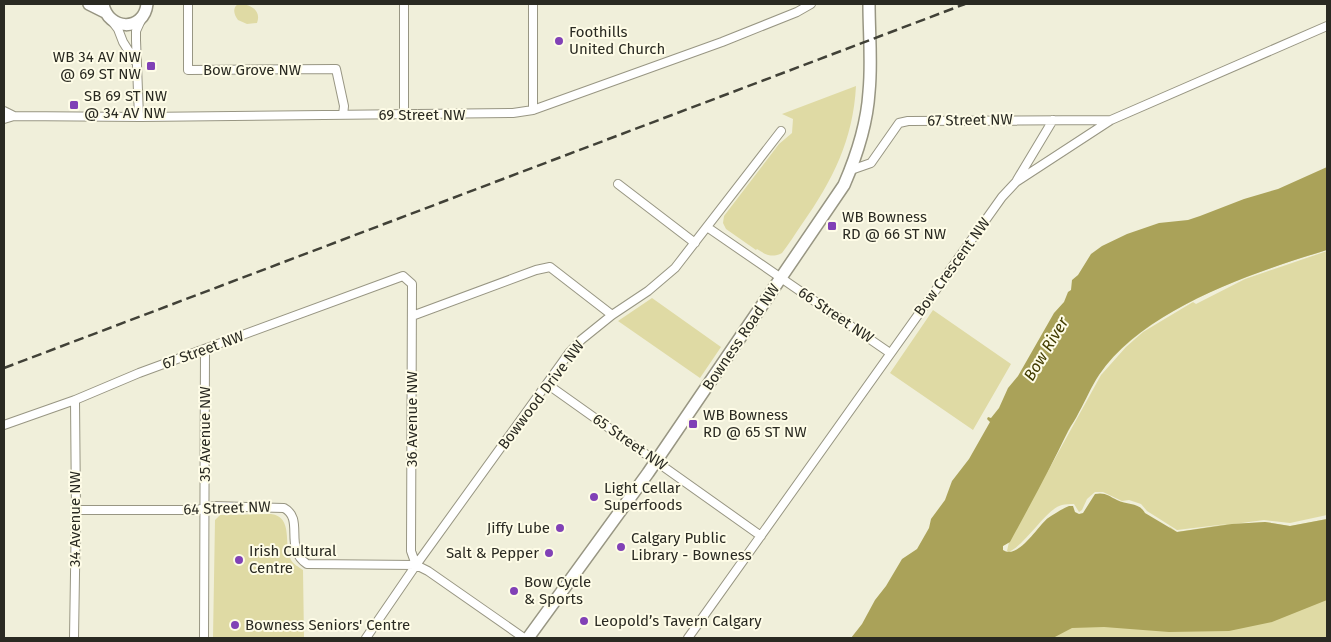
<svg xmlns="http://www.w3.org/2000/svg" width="1331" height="642" font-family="'Fira Sans',sans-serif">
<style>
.green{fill:#dfdaa4}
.water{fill:#aaa259}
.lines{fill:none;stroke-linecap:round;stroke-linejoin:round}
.street-casing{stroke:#989683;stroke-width:10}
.secondary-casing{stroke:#989683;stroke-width:14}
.street{stroke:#fff;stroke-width:8}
.secondary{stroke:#fff;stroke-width:11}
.rail{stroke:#414137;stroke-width:2.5;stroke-dasharray:10 5;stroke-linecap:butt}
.poi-dot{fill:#8141b6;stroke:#fefce7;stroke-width:2}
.labels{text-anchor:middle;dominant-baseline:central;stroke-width:4;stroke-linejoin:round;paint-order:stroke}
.poi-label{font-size:15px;fill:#2a2a22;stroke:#fefce7;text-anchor:start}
.street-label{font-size:15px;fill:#2a2a22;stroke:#fefce7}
.water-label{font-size:16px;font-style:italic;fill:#423c00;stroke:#fefce7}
</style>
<rect width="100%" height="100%" fill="#f0efda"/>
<path class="green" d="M 238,4 C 249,4 262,9 257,23 L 247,24 L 238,20 C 234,15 232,8 238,4 Z
M 856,86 C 853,140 833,180 802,224 C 795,234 789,244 782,253 C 772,258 766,255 757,249 L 756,250 L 726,229 L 723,223 L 724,216 L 779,144 L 792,133 L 793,119 L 782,114 Z
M 1327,250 C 1251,273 1149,307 1100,373 C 1091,385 1086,398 1080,410 C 1077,417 1072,423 1069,430 C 1061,443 1055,457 1048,471 L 1101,375 L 1126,347 L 1143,332 L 1193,302 L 1196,304 L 1245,279 L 1327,251 L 1327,515 L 1290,523 L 1264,520 L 1234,524 L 1265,522 L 1290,526 L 1327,519 L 1209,588 L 1169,526 L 1177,532 L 1227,524 L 1177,530 L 1147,511 L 1141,504 L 1129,500 L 1122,501 L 1103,492 L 1095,492 L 1087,499 L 1082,510 L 1079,512 L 1074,504 C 1070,504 1065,504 1062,505 C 1047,508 1027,543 1009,552 L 1007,551 L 1009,542 L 1003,546 L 1003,550 L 999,552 L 1105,308 Z
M 652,298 L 721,347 L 700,378 L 618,321 Z
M 933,310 L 1011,364 L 973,430 L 890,373 Z
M 271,514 C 294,517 283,545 291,560 C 294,565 299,567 303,570 L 304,638 L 213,638 L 215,520 L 220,515 L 224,515 Z
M 1327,590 L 1327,638 L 937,638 Z"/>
<path class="water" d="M 1327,167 L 1327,250 C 1254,272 1143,309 1099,375 C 1091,387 1086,400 1079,412 C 1076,419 1071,425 1068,431 C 1050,469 1030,505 1010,542 L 1003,546 L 1003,550 C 1018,560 1037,527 1048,518 C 1054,514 1062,509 1069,506 L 1073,506 L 1075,512 L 1079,514 L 1083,513 L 1095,494 C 1105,492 1109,496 1117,500 C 1127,505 1139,502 1145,513 L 1177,532 L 1232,524 L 1265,522 L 1290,526 L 1327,519 L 1327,600 L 1272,622 L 1229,631 L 1169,632 L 1104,627 L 1072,628 L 1053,638 L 851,638 L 862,624 L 875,600 L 886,586 L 902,559 L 917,549 L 929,528 L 931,519 L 945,500 L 952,481 L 969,459 L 990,422 L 987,419 L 988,417 L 991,418 L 999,408 L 1008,388 L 1018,376 L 1054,313 L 1064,302 L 1068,292 L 1071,290 L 1072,280 L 1078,275 L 1091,254 L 1102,246 L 1127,234 L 1159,223 L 1188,220 L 1200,216 L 1244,199 L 1278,189 Z"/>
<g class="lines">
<defs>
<path id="street" d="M 188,4 L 188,70 L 336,69 L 344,106 L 343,115
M 533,4 L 533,110
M 112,21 L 118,29 L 123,42 L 135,61
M 4,111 L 14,116
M 404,115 L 404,4
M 139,117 L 136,40 L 136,31 L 141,20
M 4,119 L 14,116 L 141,117 L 513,113 L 533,110 L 722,42 L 797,12 L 811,4
M 851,170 L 871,163 L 899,123 L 908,121 L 1111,120
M 1017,180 L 1053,120
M 618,184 L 695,243
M 707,227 L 890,353
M 412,316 L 536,270 L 550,267 L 612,315
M 547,384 L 761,536
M 4,425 L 75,400 L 139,373 L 403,276 L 412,284 L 411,551 L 416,565
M 76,510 L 197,510 L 214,506 L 284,508 C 305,519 283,548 307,564 L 416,565 L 428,571 L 524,638
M 74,638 L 76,510 L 75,400
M 204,638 L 205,350
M 366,638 L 416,565 L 569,353 L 581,340 L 612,315 L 648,291 L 675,268 L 781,131
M 688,638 L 1002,197 L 1016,182 L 1111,120 L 1327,26"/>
<path id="secondary" d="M 89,4 L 105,12
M 103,4 C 108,31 144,32 147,4
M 528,638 L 648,473 L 844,185 C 857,155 867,125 869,92 C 872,63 869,33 869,4"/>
</defs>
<use href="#street" class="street-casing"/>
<use href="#secondary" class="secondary-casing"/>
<use href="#street" class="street"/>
<use href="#secondary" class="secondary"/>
<path class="rail" d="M 4,368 L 965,4"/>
</g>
<g class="poi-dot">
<circle cx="559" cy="41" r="5"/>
<rect x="146" y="61" width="10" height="10" rx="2.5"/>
<rect x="69" y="100" width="10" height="10" rx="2.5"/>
<rect x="827" y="221" width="10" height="10" rx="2.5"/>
<rect x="688" y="419" width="10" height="10" rx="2.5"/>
<circle cx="594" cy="497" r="5"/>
<circle cx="560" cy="528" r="5"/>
<circle cx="621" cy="547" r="5"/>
<circle cx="549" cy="553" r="5"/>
<circle cx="239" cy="560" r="5"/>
<circle cx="514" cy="591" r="5"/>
<circle cx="584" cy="621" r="5"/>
<circle cx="235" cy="625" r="5"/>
</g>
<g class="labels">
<g class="poi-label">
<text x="569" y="32">Foothills<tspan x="569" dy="17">United Church</tspan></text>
<text x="141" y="57" text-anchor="end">WB 34 AV NW<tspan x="141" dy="17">@ 69 ST NW</tspan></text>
<text x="84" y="96">SB 69 ST NW<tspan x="84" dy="17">@ 34 AV NW</tspan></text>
<text x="842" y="217">WB Bowness<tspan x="842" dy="17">RD @ 66 ST NW</tspan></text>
<text x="703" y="415">WB Bowness<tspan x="703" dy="17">RD @ 65 ST NW</tspan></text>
<text x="604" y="488">Light Cellar<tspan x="604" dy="17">Superfoods</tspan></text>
<text x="550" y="528" text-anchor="end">Jiffy Lube</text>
<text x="631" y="538">Calgary Public<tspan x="631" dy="17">Library - Bowness</tspan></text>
<text x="249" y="551">Irish Cultural<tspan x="249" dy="17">Centre</tspan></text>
<text x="539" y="553" text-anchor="end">Salt &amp; Pepper</text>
<text x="524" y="582">Bow Cycle<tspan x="524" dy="17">&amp; Sports</tspan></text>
<text x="594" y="621">Leopold’s Tavern Calgary</text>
<text x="245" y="625">Bowness Seniors' Centre</text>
</g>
<g class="street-label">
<text x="252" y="70">Bow Grove NW</text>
<text x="422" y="115">69 Street NW</text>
<text transform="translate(970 120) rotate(-1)">67 Street NW</text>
<text transform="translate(952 267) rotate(-54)">Bow Crescent NW</text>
<text transform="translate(836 315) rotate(34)">66 Street NW</text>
<text transform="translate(741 337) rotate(-56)">Bowness Road NW</text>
<text transform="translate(203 350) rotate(-20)">67 Street NW</text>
<text transform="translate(541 395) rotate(-53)">Bowwood Drive NW</text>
<text transform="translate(412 419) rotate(-90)">36 Avenue NW</text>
<text transform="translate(205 434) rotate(-90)">35 Avenue NW</text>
<text transform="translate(630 442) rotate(35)">65 Street NW</text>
<text transform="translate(227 508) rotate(-2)">64 Street NW</text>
<text transform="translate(75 519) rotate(-90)">34 Avenue NW</text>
</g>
<g class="water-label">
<text transform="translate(1046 349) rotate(-59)">Bow River</text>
</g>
</g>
<rect width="1331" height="642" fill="none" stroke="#2a2a22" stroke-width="10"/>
</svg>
